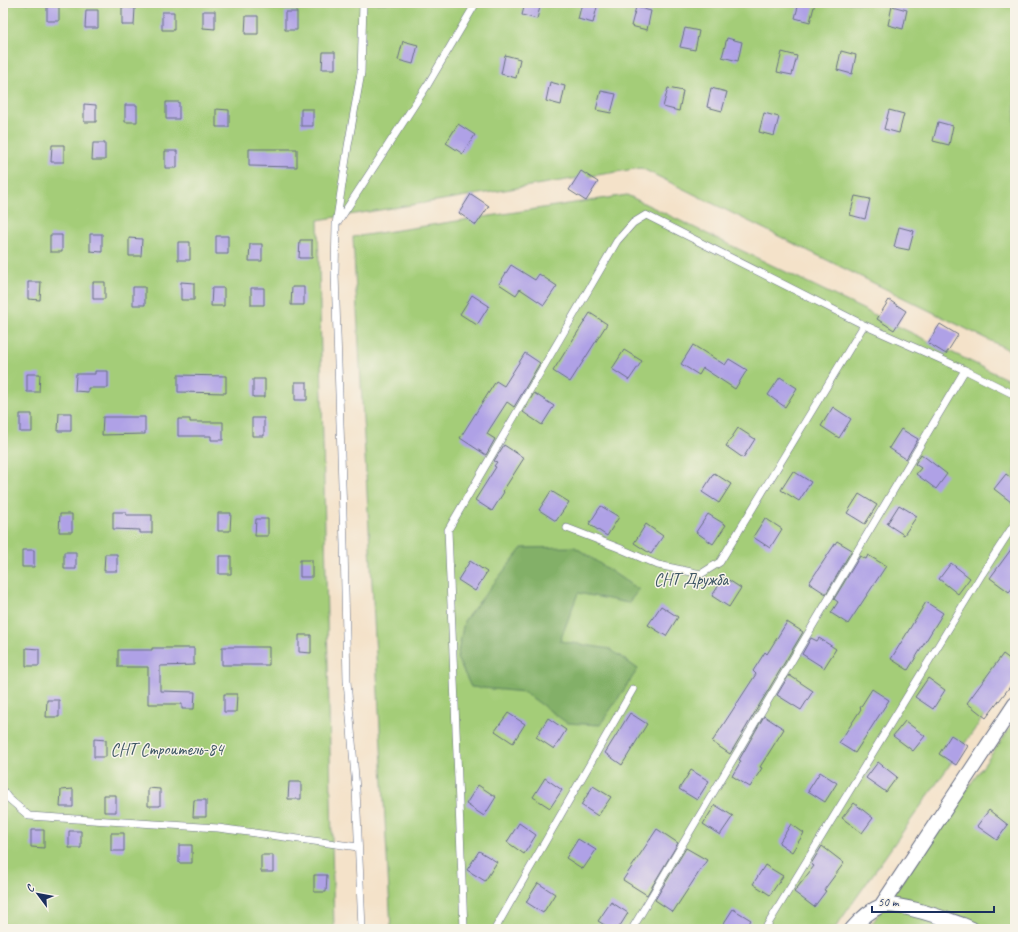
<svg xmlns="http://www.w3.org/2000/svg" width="1018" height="932" font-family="Caveat,sans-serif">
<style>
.green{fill:#a4cd78;stroke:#607e6b}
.forest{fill:#83b068;stroke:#4f7063}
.building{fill:#afa1e6}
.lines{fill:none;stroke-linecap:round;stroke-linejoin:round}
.service-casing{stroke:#676e83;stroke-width:8}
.minor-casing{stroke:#676e83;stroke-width:16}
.service{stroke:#fff;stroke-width:7}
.minor{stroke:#fff;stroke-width:14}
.labels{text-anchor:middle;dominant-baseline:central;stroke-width:3;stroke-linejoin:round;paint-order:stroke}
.park-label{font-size:17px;fill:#3d5664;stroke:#f7f3e8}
</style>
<rect width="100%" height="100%" fill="#f7f3e8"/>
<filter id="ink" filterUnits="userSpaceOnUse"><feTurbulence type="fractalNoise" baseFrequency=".025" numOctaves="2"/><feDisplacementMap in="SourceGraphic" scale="8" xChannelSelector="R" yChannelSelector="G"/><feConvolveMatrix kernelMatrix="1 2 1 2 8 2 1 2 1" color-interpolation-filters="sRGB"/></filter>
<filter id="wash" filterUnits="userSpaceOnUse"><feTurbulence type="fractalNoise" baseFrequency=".012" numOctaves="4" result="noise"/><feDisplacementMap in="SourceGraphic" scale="16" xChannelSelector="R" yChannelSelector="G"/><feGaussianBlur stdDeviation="0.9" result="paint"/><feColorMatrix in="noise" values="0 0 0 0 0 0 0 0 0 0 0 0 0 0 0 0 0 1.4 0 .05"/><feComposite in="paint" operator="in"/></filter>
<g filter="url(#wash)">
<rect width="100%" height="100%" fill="#f4e2c9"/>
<path class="green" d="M 3,3 L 1015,3 L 1015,353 L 641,168 L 318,220 L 334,929 L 3,929 Z
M 627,195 L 1015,383 L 1015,672 L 835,928 L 836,929 L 391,929 L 353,237 Z
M 1015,721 L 1015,929 L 868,929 Z"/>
<path class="forest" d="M 575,547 L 639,590 L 628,603 L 578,593 L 560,641 L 610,649 L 638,669 L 600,725 L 567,723 L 524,692 L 471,687 L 457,658 L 464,621 L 522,548 Z"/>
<g id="blocks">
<path class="building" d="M 47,3 L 59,4 L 59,21 L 47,21 Z
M 525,3 L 541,3 L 537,19 L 522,15 Z
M 582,3 L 598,3 L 593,23 L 578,19 Z
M 799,3 L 815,3 L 810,22 L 795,18 Z
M 892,6 L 907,10 L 903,29 L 888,25 Z
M 122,7 L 135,8 L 134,25 L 122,25 Z
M 636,7 L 651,11 L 647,30 L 631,26 Z
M 86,10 L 98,10 L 98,28 L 85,28 Z
M 203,11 L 215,11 L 215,29 L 203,28 Z
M 162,12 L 174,12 L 174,30 L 162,30 Z
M 285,12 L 297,12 L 297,30 L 285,30 Z
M 246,16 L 258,16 L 258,34 L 245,34 Z
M 685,28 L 699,31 L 695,50 L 680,47 Z
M 727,38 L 742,42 L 738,61 L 722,57 Z
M 403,41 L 418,45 L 413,64 L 398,60 Z
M 841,51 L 856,55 L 852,74 L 837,70 Z
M 323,52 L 335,52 L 335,69 L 322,69 Z
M 782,52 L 797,56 L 792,75 L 777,72 Z
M 505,55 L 520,59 L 516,78 L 501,74 Z
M 550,82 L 565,86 L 561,105 L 546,101 Z
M 668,88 L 683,91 L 679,111 L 663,107 Z
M 711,88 L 727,92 L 722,111 L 707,107 Z
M 601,91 L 616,94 L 611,113 L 596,110 Z
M 166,102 L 179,102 L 179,119 L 166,119 Z
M 84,104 L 96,105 L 96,122 L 84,122 Z
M 125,105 L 137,105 L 137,122 L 125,122 Z
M 216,109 L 229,110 L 229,127 L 216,127 Z
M 301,109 L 313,109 L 313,126 L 301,126 Z
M 889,110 L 904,114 L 899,133 L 884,129 Z
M 764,113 L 779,117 L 774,136 L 759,132 Z
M 938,122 L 953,126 L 949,145 L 933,141 Z
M 458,124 L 475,135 L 463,154 L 446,143 Z
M 93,143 L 105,143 L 105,160 L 92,160 Z
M 52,145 L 64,145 L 64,162 L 51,162 Z
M 249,149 L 297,149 L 297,167 L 249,166 Z
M 165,151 L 177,151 L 177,168 L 165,168 Z
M 581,171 L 598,182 L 586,201 L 569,190 Z
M 471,194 L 489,206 L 476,225 L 459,213 Z
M 855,196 L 870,199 L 865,219 L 850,215 Z
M 899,227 L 914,231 L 909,250 L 894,247 Z
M 90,234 L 102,234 L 102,252 L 90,251 Z
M 50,235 L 62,235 L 62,252 L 50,252 Z
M 216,236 L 228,236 L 228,254 L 216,254 Z
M 129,238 L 142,239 L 141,256 L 129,256 Z
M 300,240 L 312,240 L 312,258 L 299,258 Z
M 178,242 L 190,242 L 190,260 L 178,260 Z
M 250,244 L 262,244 L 262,261 L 249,261 Z
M 511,265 L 535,280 L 539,274 L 557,286 L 544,305 L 520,289 L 516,295 L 499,284 Z
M 28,282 L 41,282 L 40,300 L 28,299 Z
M 93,282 L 105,282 L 105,299 L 93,299 Z
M 181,282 L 194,283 L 194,300 L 181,300 Z
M 133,287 L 145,287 L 145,305 L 133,305 Z
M 292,287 L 304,287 L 304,305 L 291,305 Z
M 212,288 L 224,288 L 224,306 L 211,306 Z
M 251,288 L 264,288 L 264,305 L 251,305 Z
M 472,295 L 489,306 L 477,325 L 460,314 Z
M 889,300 L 906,311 L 894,330 L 877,319 Z
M 590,313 L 607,324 L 570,382 L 553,371 Z
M 940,324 L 958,335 L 946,354 L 928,343 Z
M 693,345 L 725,365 L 729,359 L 747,370 L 735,389 L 703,368 L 699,375 L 681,364 Z
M 624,350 L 642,361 L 629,380 L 612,369 Z
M 525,353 L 540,363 L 514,407 L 507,402 L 489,430 L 487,434 L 495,439 L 486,455 L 460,438 L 496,381 L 504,386 Z
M 95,371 L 108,371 L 108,388 L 88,388 L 88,392 L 75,391 L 76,374 L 95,374 Z
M 27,374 L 40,374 L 39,392 L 27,392 Z
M 178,375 L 226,376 L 226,393 L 178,392 Z
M 780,377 L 797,388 L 785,407 L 768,395 Z
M 253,379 L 265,379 L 265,397 L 253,397 Z
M 295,382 L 307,382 L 307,400 L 295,400 Z
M 534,393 L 554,406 L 542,425 L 523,412 Z
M 833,407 L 851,419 L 839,438 L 821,426 Z
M 59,413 L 71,413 L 71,431 L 58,431 Z
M 20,414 L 32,414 L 32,432 L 20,432 Z
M 103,417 L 145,417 L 145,434 L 102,435 Z
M 252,418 L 264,418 L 264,436 L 252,436 Z
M 178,419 L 190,419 L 190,422 L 223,422 L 223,440 L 211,440 L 211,436 L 178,436 Z
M 738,428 L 755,439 L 743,458 L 726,446 Z
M 901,429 L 918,439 L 906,459 L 889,448 Z
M 504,445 L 524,458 L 503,491 L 504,492 L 492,511 L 475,500 L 496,467 L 494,466 L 497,462 L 494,461 Z
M 921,454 L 947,474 L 936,489 L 916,474 L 921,468 L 915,464 Z
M 793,471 L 811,482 L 799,501 L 781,490 Z
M 714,473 L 731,484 L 719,503 L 702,492 Z
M 1006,474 L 1015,481 L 1015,505 L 994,489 Z
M 551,491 L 569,502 L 556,521 L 539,510 Z
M 859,494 L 877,505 L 865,524 L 847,513 Z
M 899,505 L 917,516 L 904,535 L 887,524 Z
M 601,506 L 619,517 L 607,536 L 589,524 Z
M 113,512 L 126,512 L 126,515 L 152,515 L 152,533 L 140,533 L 140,530 L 113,529 Z
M 218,513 L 231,513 L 230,531 L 218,531 Z
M 60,514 L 72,514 L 72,532 L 59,532 Z
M 708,514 L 726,525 L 713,544 L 696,532 Z
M 765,518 L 782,529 L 770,548 L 753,537 Z
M 256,519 L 268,519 L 268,536 L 255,536 Z
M 646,524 L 663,536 L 651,554 L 634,543 Z
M 837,541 L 852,550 L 826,594 L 809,583 Z
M 1015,544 L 1015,585 L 1009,592 L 990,578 Z
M 22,550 L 34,550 L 34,567 L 22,567 Z
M 64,552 L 76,552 L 76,569 L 64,569 Z
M 105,554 L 117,554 L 117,571 L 104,571 Z
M 868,555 L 886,566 L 848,624 L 831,613 L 838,602 L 834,599 L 860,556 L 866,559 Z
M 219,556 L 231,556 L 231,574 L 219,574 Z
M 300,560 L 312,560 L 312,577 L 300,577 Z
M 470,561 L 487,572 L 475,591 L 458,580 Z
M 951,563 L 970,578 L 958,594 L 939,579 Z
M 724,577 L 741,588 L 729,607 L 712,596 Z
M 926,602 L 943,613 L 908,670 L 891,659 Z
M 661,606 L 678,617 L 666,636 L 648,625 Z
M 787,622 L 803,632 L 730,754 L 712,742 L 756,674 L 753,671 L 765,652 L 767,654 Z
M 299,635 L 311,635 L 311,653 L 299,652 Z
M 811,638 L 817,641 L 819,638 L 836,649 L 824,668 L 802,654 Z
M 222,647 L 269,647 L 269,665 L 222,665 Z
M 26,648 L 39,649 L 39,666 L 26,666 Z
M 152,648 L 194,648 L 194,665 L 160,666 L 160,691 L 195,692 L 194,709 L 182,709 L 182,704 L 148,704 L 148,667 L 118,667 L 118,650 L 152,650 Z
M 1003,654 L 1015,663 L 1015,680 L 986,718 L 967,703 Z
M 789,675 L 813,691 L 801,710 L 777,695 Z
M 928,678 L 945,690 L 933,709 L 915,697 Z
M 872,689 L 889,700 L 855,753 L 839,743 L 861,709 L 860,708 Z
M 224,694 L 237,694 L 236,712 L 224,712 Z
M 47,700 L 59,700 L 59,717 L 46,717 Z
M 508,713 L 525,724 L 513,743 L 495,731 Z
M 630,713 L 647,724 L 622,765 L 605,753 Z
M 764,716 L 784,729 L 760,767 L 762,768 L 750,787 L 732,776 L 741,761 L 739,760 Z
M 548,718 L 566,730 L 554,749 L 536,737 Z
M 905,721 L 925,736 L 913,751 L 893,736 Z
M 951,735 L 968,746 L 956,765 L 939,754 Z
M 94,739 L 106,740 L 106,757 L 94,757 Z
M 878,762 L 897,777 L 886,792 L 866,778 Z
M 691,770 L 709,781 L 697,800 L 679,789 Z
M 820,772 L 837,783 L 825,802 L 808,791 Z
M 545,778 L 562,790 L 550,808 L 533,797 Z
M 289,782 L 301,782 L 301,799 L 288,799 Z
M 478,785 L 496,797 L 484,816 L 466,804 Z
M 593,786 L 611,797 L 598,816 L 581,805 Z
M 148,788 L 160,789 L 160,806 L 148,806 Z
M 73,789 L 73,807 L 60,807 L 61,790 Z
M 104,795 L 116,795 L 116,812 L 104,812 Z
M 194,800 L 206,800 L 206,817 L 193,817 Z
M 854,803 L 873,818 L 862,833 L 842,818 Z
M 715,805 L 733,816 L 720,835 L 703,824 Z
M 989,810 L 1008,825 L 997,840 L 977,826 Z
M 519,823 L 536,835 L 524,854 L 507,842 Z
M 791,824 L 804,833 L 792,852 L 779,843 Z
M 657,829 L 678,843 L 647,895 L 623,880 Z
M 31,830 L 44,830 L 44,848 L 31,847 Z
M 69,831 L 81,831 L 81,848 L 69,848 Z
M 111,833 L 124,833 L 124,851 L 111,851 Z
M 578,839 L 596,850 L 583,869 L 566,858 Z
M 179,845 L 192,845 L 192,863 L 179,863 Z
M 822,846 L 844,863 L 824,890 L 826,891 L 814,907 L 794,892 L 814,866 L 811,864 Z
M 686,848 L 707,860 L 673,912 L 655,900 Z
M 479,851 L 497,862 L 485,881 L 467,870 Z
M 261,855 L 273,855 L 273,872 L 261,872 Z
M 765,865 L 783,876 L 770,895 L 753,884 Z
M 314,875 L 327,875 L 326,892 L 314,892 Z
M 538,883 L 555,894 L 543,913 L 526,902 Z
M 611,902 L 628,913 L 618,929 L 611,929 L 598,921 Z
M 733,909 L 751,920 L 745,929 L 720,929 Z"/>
</g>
</g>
<g filter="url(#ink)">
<use href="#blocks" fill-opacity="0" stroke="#676e83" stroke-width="1"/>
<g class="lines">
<defs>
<path id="service" d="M 338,222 L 428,84 L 476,3
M 567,528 L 619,548 L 658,565 L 701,574 L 720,562 L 864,325
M 3,791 L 8,798 L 29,816 L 218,828 L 358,847
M 362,929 L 356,789 L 347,681 L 344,545 L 335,273 L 336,224 L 348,146 L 361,73 L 363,3
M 464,929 L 448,530 L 617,241 L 633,223 L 646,215 L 864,325 L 965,370 L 1015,395
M 495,929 L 633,689
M 632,929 L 965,370
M 765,929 L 982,574 L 1015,523"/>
<path id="minor" d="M 881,906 L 1015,704
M 852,929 C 859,921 870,910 881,906 C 898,901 945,919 963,925 L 972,929"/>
</defs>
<use href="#service" class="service-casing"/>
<use href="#minor" class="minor-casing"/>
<use href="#service" class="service"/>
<use href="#minor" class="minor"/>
</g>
</g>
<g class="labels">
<g class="park-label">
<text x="691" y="579">СНТ Дружба</text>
<text x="167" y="749">СНТ Строитель-84</text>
</g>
</g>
<rect width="1018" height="932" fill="none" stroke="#f7f3e8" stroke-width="16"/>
<g transform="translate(38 894) rotate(302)" stroke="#f7f3e8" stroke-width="3" paint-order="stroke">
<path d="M0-3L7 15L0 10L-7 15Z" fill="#1b2f5e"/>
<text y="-6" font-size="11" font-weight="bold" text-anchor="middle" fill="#1b2f5e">С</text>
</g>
<path d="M872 906v6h122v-6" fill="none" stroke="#1b2f5e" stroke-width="2"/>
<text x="878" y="906" font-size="12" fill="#1b2f5e" stroke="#f7f3e8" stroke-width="3" paint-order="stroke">50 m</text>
</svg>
